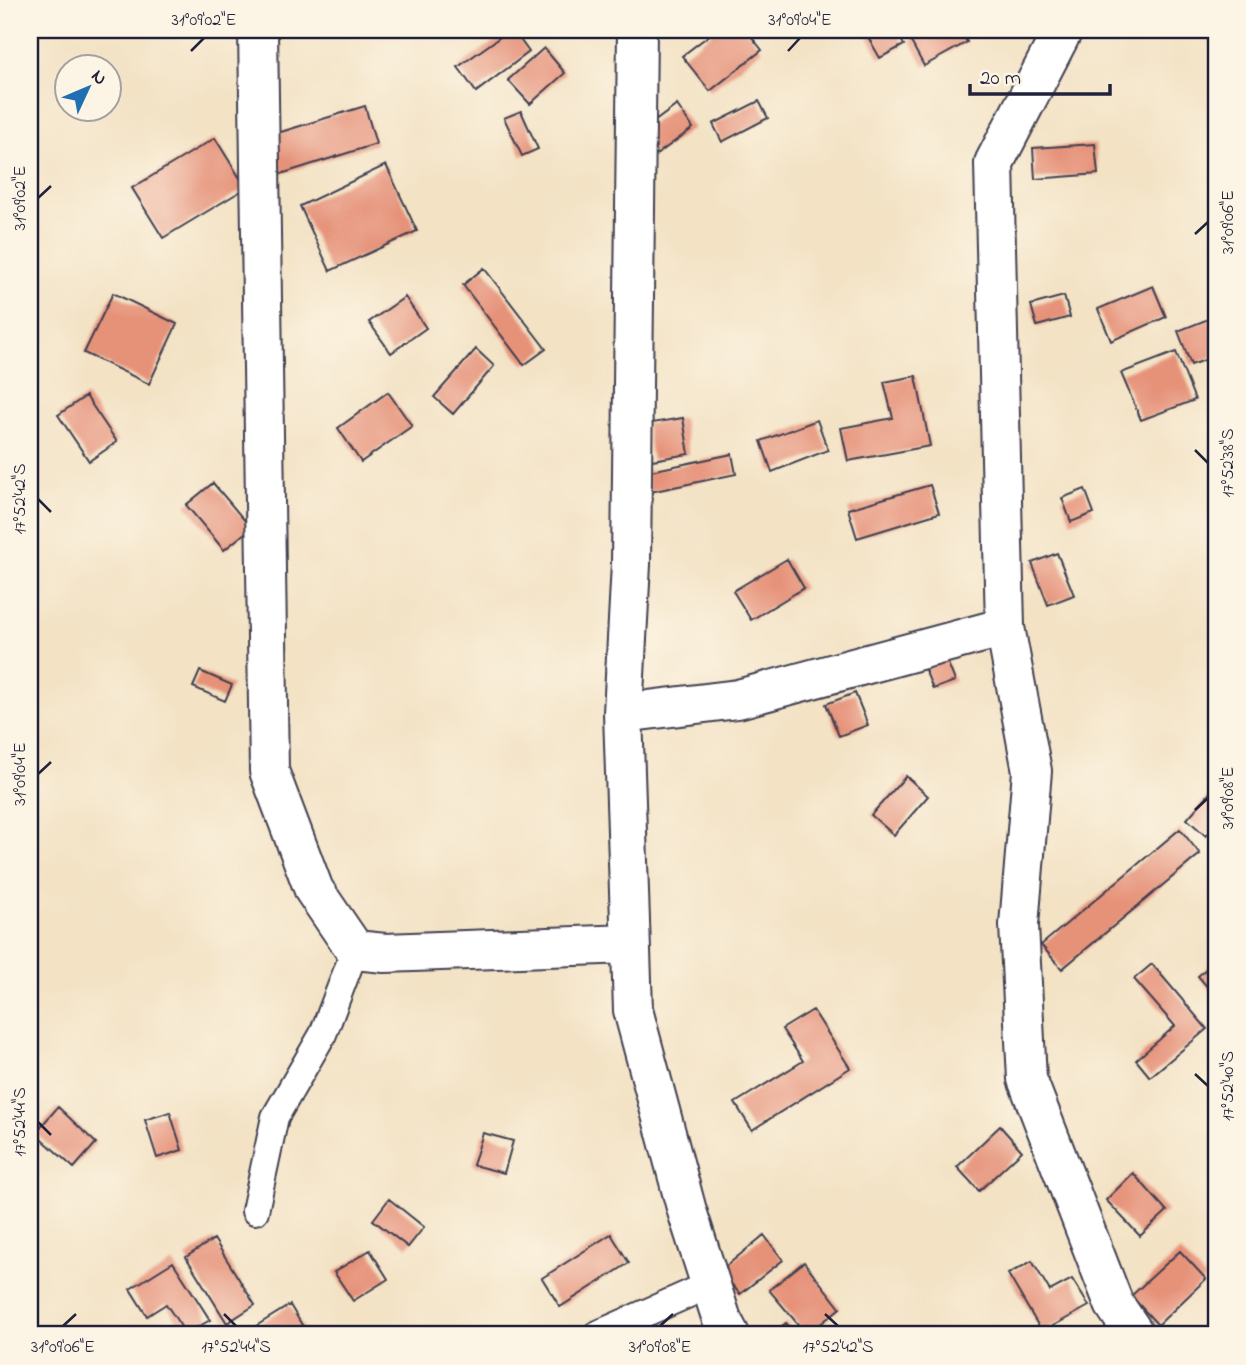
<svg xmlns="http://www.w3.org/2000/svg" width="1246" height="1365" font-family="'Indie Flower',sans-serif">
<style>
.building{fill:#e69279}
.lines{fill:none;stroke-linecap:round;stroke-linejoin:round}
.service-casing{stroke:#413f50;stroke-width:30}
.minor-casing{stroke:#413f50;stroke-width:42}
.service{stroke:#fff;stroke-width:26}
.minor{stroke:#fff;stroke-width:38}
.ticks{fill:none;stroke:#22223b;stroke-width:2.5}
.neatline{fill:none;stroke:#22223b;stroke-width:2.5}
.ticks-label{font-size:18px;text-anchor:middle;fill:#22223b}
</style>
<rect width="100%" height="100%" fill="#fcf5e5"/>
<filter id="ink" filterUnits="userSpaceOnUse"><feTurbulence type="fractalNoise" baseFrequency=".0143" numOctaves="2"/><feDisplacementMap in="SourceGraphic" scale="14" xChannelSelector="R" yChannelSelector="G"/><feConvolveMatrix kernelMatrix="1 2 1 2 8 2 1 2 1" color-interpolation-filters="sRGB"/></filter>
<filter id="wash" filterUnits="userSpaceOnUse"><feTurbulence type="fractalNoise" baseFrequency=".00686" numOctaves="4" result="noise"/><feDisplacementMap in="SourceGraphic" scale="28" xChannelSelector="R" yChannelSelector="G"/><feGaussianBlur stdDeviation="1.57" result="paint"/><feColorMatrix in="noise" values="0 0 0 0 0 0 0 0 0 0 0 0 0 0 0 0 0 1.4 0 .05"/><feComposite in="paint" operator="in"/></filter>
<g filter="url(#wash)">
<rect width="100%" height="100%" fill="#f3e2c4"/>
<g id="blocks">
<path class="building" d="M 510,30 L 513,30 L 529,52 L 476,92 L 458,67 Z
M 716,30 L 746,30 L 762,50 L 710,91 L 682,56 Z
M 864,30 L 896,30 L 904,45 L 880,58 Z
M 927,30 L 960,30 L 967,42 L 924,66 L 910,40 Z
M 1216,36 L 1216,63 L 1215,63 L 1210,38 Z
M 544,48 L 565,73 L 530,104 L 508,80 Z
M 759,101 L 768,118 L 722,142 L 713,124 Z
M 677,105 L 693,128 L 656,155 L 639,133 Z
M 365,106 L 376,144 L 281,174 L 268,136 Z
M 521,111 L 538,149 L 522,156 L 504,118 Z
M 215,138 L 246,188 L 163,238 L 132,188 Z
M 1095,144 L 1098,174 L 1035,179 L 1033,148 Z
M 386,165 L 417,231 L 330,271 L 300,206 Z
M 484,268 L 546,349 L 524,365 L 463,285 Z
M 1153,286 L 1166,317 L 1111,341 L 1098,309 Z
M 113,293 L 177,324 L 149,384 L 84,353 Z
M 1064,296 L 1070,317 L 1037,326 L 1031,305 Z
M 405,297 L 426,328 L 391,353 L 369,322 Z
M 1216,316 L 1216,356 L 1191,365 L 1178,331 Z
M 476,349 L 494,366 L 453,414 L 434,397 Z
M 1176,352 L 1195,400 L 1141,420 L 1121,373 Z
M 916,376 L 930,446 L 848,461 L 841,428 L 893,418 L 884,382 Z
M 388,392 L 412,426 L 361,462 L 338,428 Z
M 86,396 L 117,442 L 89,461 L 58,415 Z
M 683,418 L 689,454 L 652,460 L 646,424 Z
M 817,420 L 828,450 L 772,472 L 761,441 Z
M 732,454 L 736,474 L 650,492 L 646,472 Z
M 213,483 L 251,528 L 224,550 L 186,505 Z
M 930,485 L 939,513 L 857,538 L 848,509 Z
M 1085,489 L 1094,513 L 1071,522 L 1062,498 Z
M 1057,553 L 1074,595 L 1048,605 L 1032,563 Z
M 787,559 L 804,588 L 751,620 L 733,591 Z
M 943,651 L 955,681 L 933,689 L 921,660 Z
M 200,671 L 232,685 L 225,701 L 193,687 Z
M 855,693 L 868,725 L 839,736 L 826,704 Z
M 906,776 L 928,796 L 894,835 L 871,815 Z
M 1216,786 L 1216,825 L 1206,836 L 1187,819 Z
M 1180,829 L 1200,854 L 1062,969 L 1041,945 Z
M 1216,960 L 1216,997 L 1198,976 Z
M 1152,964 L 1207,1029 L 1150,1077 L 1136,1060 L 1175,1026 L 1134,979 Z
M 813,1010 L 850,1068 L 752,1130 L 735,1103 L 803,1061 L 782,1029 Z
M 58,1107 L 96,1143 L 74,1168 L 35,1133 Z
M 170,1112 L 182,1150 L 157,1158 L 145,1120 Z
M 1000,1126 L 1022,1151 L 979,1191 L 957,1167 Z
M 483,1133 L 513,1141 L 504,1173 L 473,1165 Z
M 1133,1173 L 1167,1211 L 1140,1236 L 1106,1200 Z
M 389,1199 L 424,1227 L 408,1247 L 373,1220 Z
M 611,1234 L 629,1263 L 560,1307 L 542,1278 Z
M 764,1235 L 783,1260 L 740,1294 L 720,1271 Z
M 214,1239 L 255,1305 L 227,1323 L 186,1257 Z
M 370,1250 L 388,1279 L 353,1301 L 334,1272 Z
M 1180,1251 L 1206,1279 L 1158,1325 L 1131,1296 Z
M 1032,1261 L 1050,1291 L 1072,1279 L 1089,1306 L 1042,1332 L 1008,1274 Z
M 173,1262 L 210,1320 L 186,1334 L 166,1304 L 147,1316 L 130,1289 Z
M 804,1262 L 840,1308 L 807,1335 L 769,1290 Z
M 290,1305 L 308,1335 L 250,1335 L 248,1331 Z
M 786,1323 L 796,1335 L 771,1335 Z"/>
</g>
</g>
<g filter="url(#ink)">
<use href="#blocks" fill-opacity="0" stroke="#413f50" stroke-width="2"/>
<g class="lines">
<defs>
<path id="service" d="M 255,1211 L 275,1117 L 323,1034 L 355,950
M 596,1335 L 711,1284"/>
<path id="minor" d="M 258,30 L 269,771 L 314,890 L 355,950 L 385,953 L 630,944
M 637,30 L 631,564 L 623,713 L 633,1010 L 687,1211 L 722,1320 L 730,1335
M 1063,30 L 994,163 L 1005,627 L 1032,771 L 1019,925 L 1027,1079 L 1114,1304 L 1135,1335
M 623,713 L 738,699 L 1005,627"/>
</defs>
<use href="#service" class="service-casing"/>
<use href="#minor" class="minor-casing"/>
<use href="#service" class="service"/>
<use href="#minor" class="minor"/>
</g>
</g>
<path class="ticks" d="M 191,51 L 204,38M 788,51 L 800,38M 38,198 L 51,186M 1195,234 L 1208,222M 1195,450 L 1208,463M 38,499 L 51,512M 38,774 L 51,762M 1195,810 L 1208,798M 1195,1074 L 1208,1086M 38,1122 L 51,1135M 224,1314 L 236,1326M 825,1314 L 838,1326M 63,1326 L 76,1314M 660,1326 L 673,1314"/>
<rect width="1246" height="1365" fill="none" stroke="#fcf5e5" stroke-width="77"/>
<g transform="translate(88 88) rotate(46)"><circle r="33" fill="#fcf5e5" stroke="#a5a1a1" stroke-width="2"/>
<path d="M0-5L12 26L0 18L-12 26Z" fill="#1f6fb2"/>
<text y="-10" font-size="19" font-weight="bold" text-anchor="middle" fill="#22223b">N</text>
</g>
<path d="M970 84v10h140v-10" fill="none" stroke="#22223b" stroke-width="3.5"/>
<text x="980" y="84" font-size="21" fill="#22223b" stroke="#fcf5e5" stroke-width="5" paint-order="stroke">20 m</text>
<rect x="38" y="38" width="1170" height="1288" class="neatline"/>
<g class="ticks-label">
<text x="204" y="25">31°09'02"E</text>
<text x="800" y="25">31°09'04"E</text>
<text transform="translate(19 198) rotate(-90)" y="6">31°09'02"E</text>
<text transform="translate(1227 222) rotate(-90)" y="6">31°09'06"E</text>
<text transform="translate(1227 463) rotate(-90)" y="6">17°52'38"S</text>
<text transform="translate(19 499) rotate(-90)" y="6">17°52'42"S</text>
<text transform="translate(19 774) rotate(-90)" y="6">31°09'04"E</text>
<text transform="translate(1227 798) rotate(-90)" y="6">31°09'08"E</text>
<text transform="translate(1227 1086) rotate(-90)" y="6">17°52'40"S</text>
<text transform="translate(19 1122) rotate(-90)" y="6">17°52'44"S</text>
<text x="63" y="1352">31°09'06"E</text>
<text x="236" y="1352">17°52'44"S</text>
<text x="660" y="1352">31°09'08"E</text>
<text x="838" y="1352">17°52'42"S</text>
</g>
</svg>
